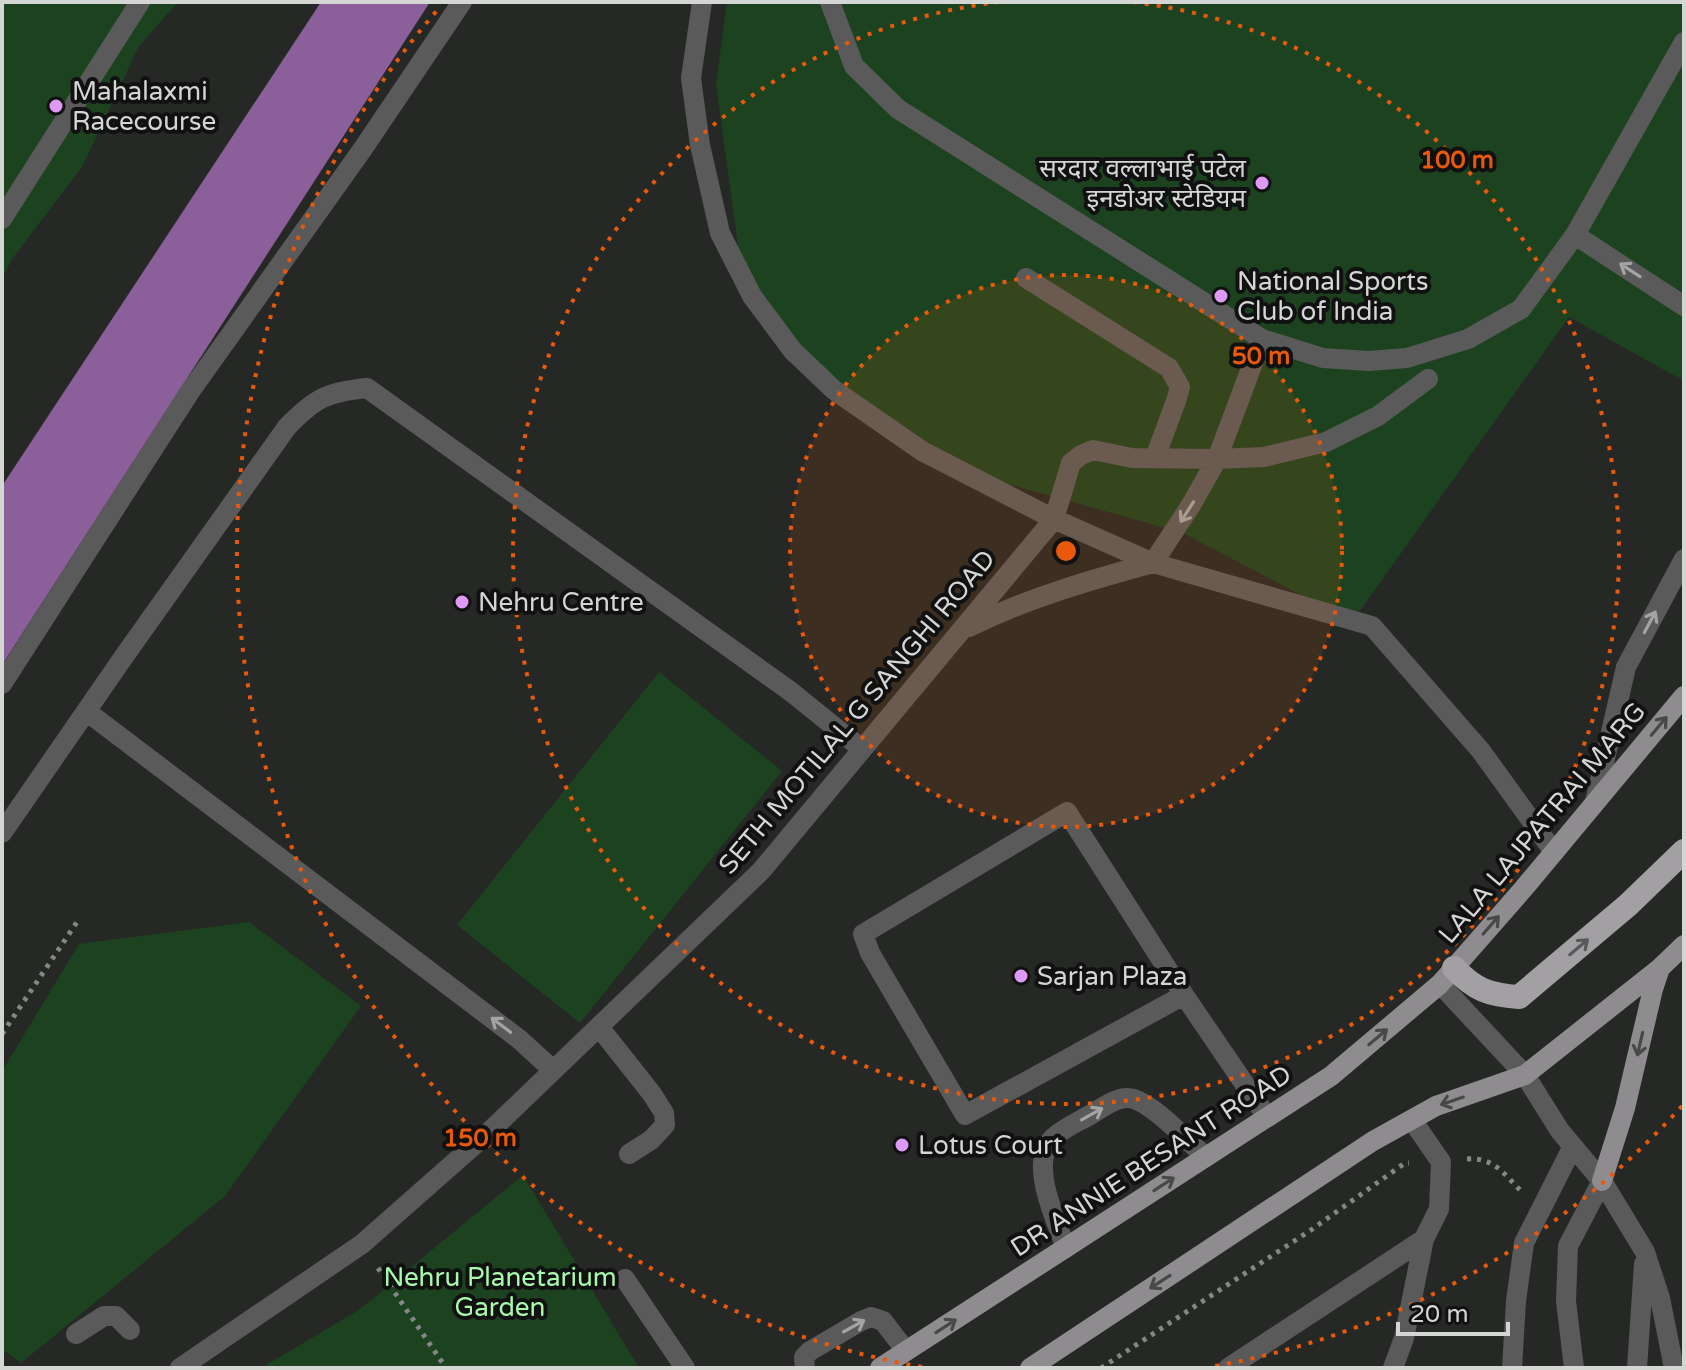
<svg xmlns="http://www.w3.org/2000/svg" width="1686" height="1370" font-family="'Varela Round','Noto Sans Devanagari',sans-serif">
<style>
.green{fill:#1d421f}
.water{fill:#8b5f99}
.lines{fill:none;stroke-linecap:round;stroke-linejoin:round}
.path{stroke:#858785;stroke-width:5;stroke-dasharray:4 6;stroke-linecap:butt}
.minor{stroke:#5b5a5b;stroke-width:20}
.major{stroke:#8e8c8f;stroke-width:20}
.highway{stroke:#a2a0a3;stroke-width:24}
.oneway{stroke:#a4a4a4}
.oneway2{stroke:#494849}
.oneway3{stroke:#59585a}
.ring{fill:none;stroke:#e8590c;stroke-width:4;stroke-dasharray:4 8}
.poi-dot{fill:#dd99f3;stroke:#101110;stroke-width:3}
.labels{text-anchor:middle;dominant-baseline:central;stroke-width:8;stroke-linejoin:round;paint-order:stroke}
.poi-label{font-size:26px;fill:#d4d6d4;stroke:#101110;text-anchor:start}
.street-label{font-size:26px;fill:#d4d6d4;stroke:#101110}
.park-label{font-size:26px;fill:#a9f9ac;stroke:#101110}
.centre{fill:#e8590c;stroke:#101110;stroke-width:4}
.ring-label{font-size:24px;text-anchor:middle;font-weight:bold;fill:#e8590c;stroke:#101110;stroke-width:8;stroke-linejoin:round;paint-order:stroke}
</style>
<rect width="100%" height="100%" fill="#262826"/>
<path class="green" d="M 2,2 L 178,2 L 139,46 L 82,167 L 12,259 L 2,279 Z
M 727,2 L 1684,2 L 1684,381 L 1569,317 L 1352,622 L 1183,533 L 969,473 L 837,403 L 742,275 L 716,84 Z
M 659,672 L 782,771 L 580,1023 L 457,925 Z
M 249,922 L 361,1006 L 225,1196 L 21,1363 L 2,1349 L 2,1071 L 79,944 Z
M 523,1175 L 639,1368 L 261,1368 L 359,1310 Z"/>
<path class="water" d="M 321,2 L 430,2 L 2,665 L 2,486 Z"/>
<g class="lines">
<path class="path" d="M 2,1034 L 77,922
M 1467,1159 C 1494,1157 1504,1174 1521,1191
M 378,1268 L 446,1368
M 1101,1368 L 1311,1230 L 1405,1163 L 1409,1163"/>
<path class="minor" d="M 702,2 L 691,78 L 700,145 L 720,233 L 752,296 L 793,351 L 834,390 L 922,451 L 1054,519 L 1071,463 L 1081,455 L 1093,450 L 1132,458 L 1217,459 L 1264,457 L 1326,442 L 1378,416 L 1428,379
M 830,2 L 854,66 L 898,109 L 1262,339 L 1323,358 L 1369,361 L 1407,358 L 1468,339 L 1521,309 L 1575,235 L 1684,42
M 2,219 L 140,2
M 1575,235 L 1684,306
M 1026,278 L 1169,368 L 1180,387 L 1176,401 L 1155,458
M 969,627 C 1028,598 1090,580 1153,563 L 1191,505 L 1217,459 L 1262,339
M 2,684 L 189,393 L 362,150 L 462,2
M 86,711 L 519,1039 L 553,1070
M 1595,802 L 1626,667 L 1684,559
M 2,833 L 125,655 L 287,427 C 315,398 327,392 367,388 L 790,691 L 862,749
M 1440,984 L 1525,1075 L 1560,1131 L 1602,1181 L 1645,1252 L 1660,1298 L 1674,1368
M 1184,995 L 1067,812 L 863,934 L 870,953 L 965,1115 L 1184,995 L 1267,1117
M 599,1027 L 652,1094 L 664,1113 L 665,1125 L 651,1140 L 629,1154
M 1066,1248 C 1056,1220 1028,1163 1053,1138 C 1063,1128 1078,1122 1090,1115 C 1102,1108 1119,1094 1134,1099 C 1157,1107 1187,1141 1206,1157
M 625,1279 L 685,1368
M 76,1334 L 104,1316 L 116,1316 L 130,1330
M 180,1368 L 362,1244 L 489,1132 L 761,871 L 1054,519 L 1153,563 L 1372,626 L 1481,751 L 1554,852
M 805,1368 L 804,1357 L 810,1351 L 861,1321 L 871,1317 L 883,1321 L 906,1351
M 1228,1368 L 1424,1239 L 1439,1209 L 1441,1162 L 1412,1120
M 1393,1368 L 1404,1338 L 1424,1239
M 1512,1368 L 1516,1301 L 1524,1243 L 1573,1146
M 1574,1368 L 1566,1301 L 1568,1246 L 1602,1181
M 1637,1368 L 1644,1264"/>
<path class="major" d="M 1602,1181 L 1625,1108 L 1653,989 L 1660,968
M 880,1368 L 1331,1076 L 1440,984 L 1524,888 L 1684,696
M 1030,1368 L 1373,1141 L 1436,1106 L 1525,1075 L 1660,968 L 1684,945"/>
<path class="highway" d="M 1454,968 C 1475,990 1489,995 1519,997 L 1628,905 L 1684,851"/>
</g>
<defs><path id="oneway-shaft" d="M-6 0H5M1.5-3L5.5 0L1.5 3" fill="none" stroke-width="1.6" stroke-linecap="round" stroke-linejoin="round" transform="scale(2)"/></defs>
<g class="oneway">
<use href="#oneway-shaft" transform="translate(1630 270) rotate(-147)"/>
<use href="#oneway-shaft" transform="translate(1187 512) rotate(123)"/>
<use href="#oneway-shaft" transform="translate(1650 622) rotate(-62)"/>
<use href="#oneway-shaft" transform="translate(501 1025) rotate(-143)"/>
<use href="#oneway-shaft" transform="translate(1092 1114) rotate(-29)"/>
<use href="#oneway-shaft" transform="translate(854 1326) rotate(-29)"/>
</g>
<g class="oneway2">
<use href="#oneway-shaft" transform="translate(1659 726) rotate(-50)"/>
<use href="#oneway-shaft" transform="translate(1491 925) rotate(-49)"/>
<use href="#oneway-shaft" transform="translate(1378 1037) rotate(-40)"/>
<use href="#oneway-shaft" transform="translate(1640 1044) rotate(103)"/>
<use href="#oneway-shaft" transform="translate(1452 1101) rotate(161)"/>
<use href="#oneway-shaft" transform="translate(1164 1184) rotate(-33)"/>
<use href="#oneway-shaft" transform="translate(1160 1282) rotate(147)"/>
<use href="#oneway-shaft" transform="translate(946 1326) rotate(-33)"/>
</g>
<use class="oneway3" href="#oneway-shaft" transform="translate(1579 947) rotate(-40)"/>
<circle cx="1066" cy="551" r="276" fill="#e8590c" fill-opacity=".12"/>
<g class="ring">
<circle cx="1066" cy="551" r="276"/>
<path d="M1133 2A553 553 0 1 1 999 2"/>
<path d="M1682 1106A829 829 0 0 1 1210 1367M922 1367A829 829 0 0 1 440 7"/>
</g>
<g class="poi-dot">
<circle cx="56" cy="106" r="8"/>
<circle cx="1262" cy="183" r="8"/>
<circle cx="1221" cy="296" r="8"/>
<circle cx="462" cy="602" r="8"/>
<circle cx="1021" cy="976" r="8"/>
<circle cx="902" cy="1145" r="8"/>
</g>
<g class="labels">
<g class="poi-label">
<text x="72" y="91">Mahalaxmi<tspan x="72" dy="30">Racecourse</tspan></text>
<text x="1246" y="168" text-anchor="end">सरदार वल्लाभाई पटेल<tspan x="1246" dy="30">इनडोअर स्टेडियम</tspan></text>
<text x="1237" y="281">National Sports<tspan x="1237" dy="30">Club of India</tspan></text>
<text x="478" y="602">Nehru Centre</text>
<text x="1037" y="976">Sarjan Plaza</text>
<text x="918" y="1145">Lotus Court</text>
</g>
<g class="street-label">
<text transform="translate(857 712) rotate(-50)">SETH MOTILAL G SANGHI ROAD</text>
<text transform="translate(1542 823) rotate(-50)">LALA LAJPATRAI MARG</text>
<text transform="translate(1151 1161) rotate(-33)">DR ANNIE BESANT ROAD</text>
</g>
<g class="park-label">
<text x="500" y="1277">Nehru Planetarium<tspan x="500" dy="30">Garden</tspan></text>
</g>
</g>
<circle cx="1066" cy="551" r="12" class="centre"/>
<g class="ring-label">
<text x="1457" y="168">100 m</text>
<text x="1261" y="364">50 m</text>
<text x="480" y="1146">150 m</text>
</g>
<rect width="1686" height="1370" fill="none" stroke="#d4d6d4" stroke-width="8"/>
<path d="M1398 1322v12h110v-12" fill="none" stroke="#d4d6d4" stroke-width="4"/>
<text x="1410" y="1322" font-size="24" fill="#d4d6d4" stroke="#101110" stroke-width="6" paint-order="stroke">20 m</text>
</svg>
